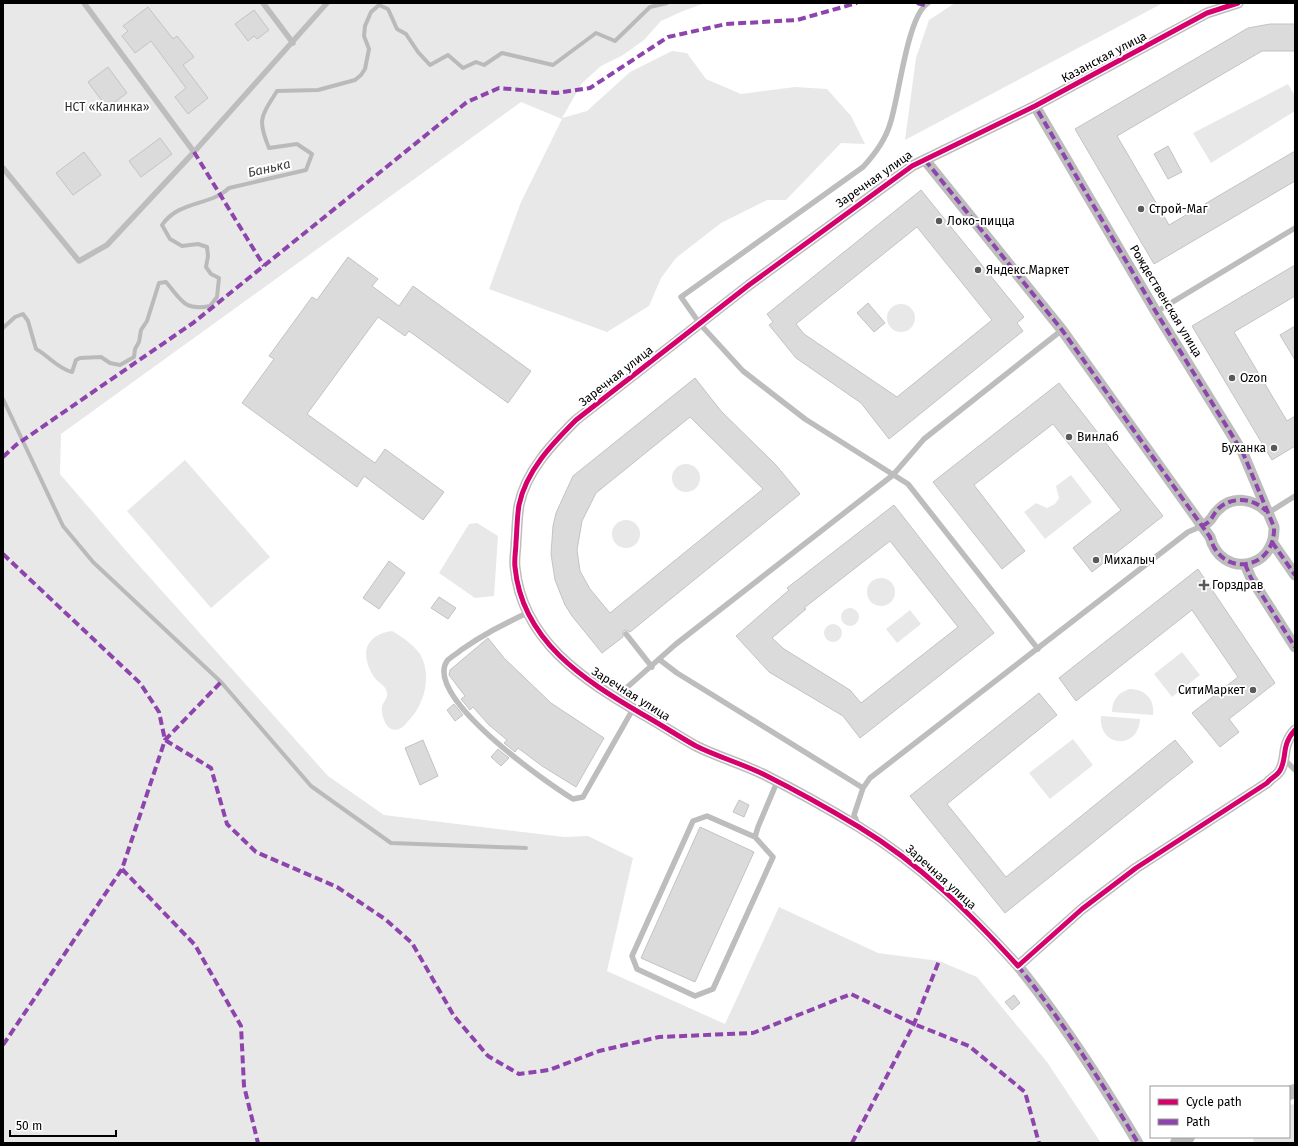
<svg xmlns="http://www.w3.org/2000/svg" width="1298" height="1146" font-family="'Fira Sans',sans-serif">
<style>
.green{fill:#e8e8e8}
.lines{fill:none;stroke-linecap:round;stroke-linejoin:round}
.stream{stroke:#bababa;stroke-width:4}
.building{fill:#dbdbdb;stroke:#c3c3c3;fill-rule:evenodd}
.service{stroke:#bdbdbd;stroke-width:5.5}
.minor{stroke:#bdbdbd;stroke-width:11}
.tertiary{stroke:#bdbdbd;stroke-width:14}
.quiet{stroke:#8e44ad;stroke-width:4;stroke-dasharray:8 4;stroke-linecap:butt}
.cycleway-casing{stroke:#fff;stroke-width:8}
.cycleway{stroke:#d6006c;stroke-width:5}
.poi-dot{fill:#595959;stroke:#fff;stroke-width:1.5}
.labels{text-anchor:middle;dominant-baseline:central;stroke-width:4;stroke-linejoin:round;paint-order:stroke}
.street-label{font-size:12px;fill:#000;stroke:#fff}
.park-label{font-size:12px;fill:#2c2c2c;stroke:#fff}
.poi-label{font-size:12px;fill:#000;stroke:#fff;text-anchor:start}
.water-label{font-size:13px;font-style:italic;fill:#3d3d3d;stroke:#fff}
</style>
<rect width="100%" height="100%" fill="#fff"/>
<path class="green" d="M 3,3 L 705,3 L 683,11 L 661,21 L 644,40 L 623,55 L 601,66 L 582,83 L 562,118 L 587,111 L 630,72 L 672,51 L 687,53 L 706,79 L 741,94 L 795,87 L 827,89 L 851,116 L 865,144 L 841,143 L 786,200 L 767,200 L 721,223 L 676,258 L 661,278 L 649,306 L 607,332 L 489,289 L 521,202 L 562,119 L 521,102 L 61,434 L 60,474 L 127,552 L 328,776 L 384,815 L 564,837 L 588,836 L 633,858 L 607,971 L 725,1024 L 779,907 L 878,953 L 939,961 L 977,977 L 1047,1062 L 1101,1143 L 3,1143 Z
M 955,3 L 1163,3 L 905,140 L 916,58 L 929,20 Z
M 1288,84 L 1295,96 L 1295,111 L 1211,163 L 1193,133 Z
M887 318a14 14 0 1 1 28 0a14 14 0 1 1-28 0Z
M 185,460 L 270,557 L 211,608 L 127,511 Z
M672 478a14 14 0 1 1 28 0a14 14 0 1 1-28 0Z
M 1071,475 L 1092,502 L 1045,539 L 1024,512 L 1036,503 L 1047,508 L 1055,504 L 1059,498 L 1056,486 Z
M612 534a14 14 0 1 1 28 0a14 14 0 1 1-28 0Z
M 477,523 L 498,536 L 494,596 L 475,598 L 439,573 L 469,524 Z
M867 592a14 14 0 1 1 28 0a14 14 0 1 1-28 0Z
M841 617a9 9 0 1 1 18 0a9 9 0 1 1-18 0Z
M 910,610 L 921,624 L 897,643 L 886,629 Z
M824 633a9 9 0 1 1 18 0a9 9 0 1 1-18 0Z
M 392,631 C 402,637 413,644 420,654 C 432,674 425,703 410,719 C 407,722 403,728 399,729 C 387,734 381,716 382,707 C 383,702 388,698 387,693 C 386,685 378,683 374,677 C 360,655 364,635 392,631 Z
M 1182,652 L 1200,675 L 1172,697 L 1154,674 Z
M 1129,689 C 1145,689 1155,699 1153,715 L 1112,712 C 1112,700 1118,693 1129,689 Z
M 1101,716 L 1140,719 C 1139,750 1098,748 1101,716 Z
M 1073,739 L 1093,765 L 1050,799 L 1029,773 Z
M 1295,1104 L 1295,1143 L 1254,1143 L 1253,1137 L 1289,1137 L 1289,1105 Z"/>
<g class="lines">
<path class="stream" d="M 3,328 L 15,317 L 23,314 L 28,321 L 36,349 C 49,356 57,368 72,372 L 76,360 L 80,358 L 101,357 L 110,363 L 120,365 L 134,357 L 135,349 L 139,342 L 141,330 L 147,321 L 159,283 L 166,282 C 182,301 184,311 210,306 L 217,297 L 219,278 L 211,274 L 206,267 L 208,256 L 207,247 L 198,244 L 182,246 L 170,239 L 162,225 C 179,200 211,206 229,188 L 306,170 L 312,154 L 297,144 L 269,148 C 257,119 261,117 277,91 L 318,90 L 355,80 L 361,75 L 365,69 L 369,49 L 364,36 L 365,26 L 371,12 L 379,5 L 388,9 L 397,29 L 406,34 L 418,52 L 430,65 L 448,55 L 463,68 L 476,62 L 484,65 L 502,53 L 553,65 L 596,33 L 615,41 L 650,7 L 667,3
M 3,399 L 63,526 L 93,562 L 221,682 L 311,786 L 391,843 L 526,848"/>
</g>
<path class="building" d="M 148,7 L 173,39 L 177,36 L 194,57 L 183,65 L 208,98 L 188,114 L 175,97 L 186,88 L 151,41 L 135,53 L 122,36 L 128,31 L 123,26 Z
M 254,10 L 269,30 L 257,39 L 254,36 L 248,41 L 235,24 Z
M 1270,24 L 1295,24 L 1295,51 L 1262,51 L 1117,136 L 1169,225 L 1295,151 L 1295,181 L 1154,264 L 1075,129 L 1248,28 Z
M 108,67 L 127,93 L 107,108 L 88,82 Z
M 160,138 L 172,154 L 141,177 L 129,161 Z
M 1168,146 L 1182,172 L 1168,179 L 1154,154 Z
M 84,152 L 101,175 L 73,195 L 56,173 Z
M 921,190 L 1024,317 L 1017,323 L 1023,331 L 889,439 L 861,403 L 796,358 L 769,325 L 773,322 L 767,314 ZM 917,227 L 992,320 L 897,397 L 804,334 L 796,324 Z
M 348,257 L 378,279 L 372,286 L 399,306 L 413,286 L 531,371 L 508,403 L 409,331 L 405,336 L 378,317 L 307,414 L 375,463 L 385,449 L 444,492 L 423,520 L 364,476 L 357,487 L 242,403 L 274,359 L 269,356 L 312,297 L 317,300 Z
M 1295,265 L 1295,296 L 1234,332 L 1287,421 L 1295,416 L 1295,446 L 1272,460 L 1192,326 Z
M 868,303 L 885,323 L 874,332 L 857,313 Z
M 1295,326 L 1295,360 L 1280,335 Z
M 695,378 L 721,411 L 776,465 L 800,494 L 630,632 L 626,630 L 623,631 L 623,637 L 602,653 L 572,616 L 565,605 L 555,580 L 551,554 L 553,526 L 556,513 L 573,476 ZM 690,417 L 763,489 L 610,613 L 590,589 L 580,571 L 577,550 L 582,521 L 596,493 Z
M 1059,383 L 1163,516 L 1092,572 L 1073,548 L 1121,510 L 1053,424 L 974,485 L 1025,551 L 1002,569 L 933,482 Z
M 894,505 L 994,633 L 860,738 L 843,716 L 769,672 L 736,636 L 789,590 L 787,588 ZM 890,541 L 958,627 L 861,703 L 850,690 L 784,649 L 772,638 L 806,609 L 804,608 Z
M 389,561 L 405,573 L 379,609 L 363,598 Z
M 1198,569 L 1275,683 L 1229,719 L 1239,732 L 1220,747 L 1192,713 L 1238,677 L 1192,610 L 1076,701 L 1059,678 Z
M 439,597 L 456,608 L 448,619 L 431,608 Z
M 488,638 L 504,658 L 551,703 L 604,738 L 576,787 L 542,766 L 518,748 L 515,752 L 504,743 L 507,740 L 489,725 L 473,707 L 470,710 L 461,699 L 465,696 L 449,675 L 450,670 Z
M 1039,693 L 1057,715 L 947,804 L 1006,877 L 1175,740 L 1193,762 L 1005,913 L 910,796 Z
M 454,704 L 463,715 L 455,721 L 447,710 Z
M 423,740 L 438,776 L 420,785 L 405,748 Z
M 498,749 L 509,758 L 501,766 L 491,757 Z
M 739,800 L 749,805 L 744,817 L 733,812 Z
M 700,827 L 754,852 L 695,982 L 641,958 Z
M 1014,995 L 1020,1003 L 1012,1010 L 1005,1002 Z"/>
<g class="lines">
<path class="service" d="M 84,3 L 194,152
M 263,3 L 293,43
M 928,3 C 907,16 899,98 890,124 C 885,141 875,154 863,167 L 681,297 L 700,324 L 743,371 L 805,419 L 908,484 L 1038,649
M 3,168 L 79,261 L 107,245 L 194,152 L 327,3
M 1156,312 L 1295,228
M 1268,513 L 1295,496
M 527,613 C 502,625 484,634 461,650 C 457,654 450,657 447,661 C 423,697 547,783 573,799 L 583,797 L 633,709
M 626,634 L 652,667
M 660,660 L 677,673 L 863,788
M 615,698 L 676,644 L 893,475 L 924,439 L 1062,330
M 1284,759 L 1295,770
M 707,816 L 755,837 L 773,857 L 713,989 L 695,996 L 637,969 L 632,956 L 693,821 Z
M 858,824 L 854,815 L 863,788 L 870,778 L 1188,532 L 1202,526
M 755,837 L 758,827 L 777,782"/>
<path class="minor" d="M 1238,3 L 1207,13 L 1035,106 L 912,166 L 749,285 L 576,420 C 552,444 526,471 519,505 C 517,517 517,530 516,542 C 516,550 514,559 515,567 C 522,641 584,680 642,714 C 660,724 678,736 696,746 C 718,757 743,764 765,775 C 797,791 829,809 859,827 C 920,864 970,913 1018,966 L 1082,909 L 1136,868 L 1267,783 C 1270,779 1276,776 1279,772 C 1288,760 1280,746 1295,730
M 925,160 L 1062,330 L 1210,537 C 1221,579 1276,570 1274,527 L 1243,453 L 1156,312 L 1035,106
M 1202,526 C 1214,520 1210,517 1219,509 C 1233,495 1254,499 1267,512
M 1272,542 L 1295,575
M 1245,564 L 1251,578 L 1295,647
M 1018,966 C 1063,1022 1101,1081 1138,1143"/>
<path class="tertiary" d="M 1289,1093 L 1295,1091
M 1177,1143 L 1188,1137"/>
<path class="quiet" d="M 917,3 L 925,5
M 194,152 L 264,266
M 925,160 L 1062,330 L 1210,537 C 1221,579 1276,570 1274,527 L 1243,453 L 1156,312 L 1035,106
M 3,457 L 16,445 L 193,323 L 467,102 L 499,88 L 556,93 L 590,88 L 668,37 L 726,24 L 797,20 L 857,3
M 1202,526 C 1214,520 1211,516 1219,508 C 1233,496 1254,498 1266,511
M 1272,542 L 1295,575
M 3,554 L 140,683 L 159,712 L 165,740 L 211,768 L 227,824 L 256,852 L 337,887 L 385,919 L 412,943 L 454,1016 L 488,1056 L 519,1074 L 549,1070 L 599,1051 L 659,1037 L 753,1033 L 851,994 L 914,1024 L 969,1046 L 1025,1092 L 1039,1143
M 1245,564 L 1251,578 L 1295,647
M 122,869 L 195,945 L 241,1026 L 244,1086 L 258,1143
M 1018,966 C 1063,1022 1101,1081 1138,1143
M 3,1045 L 122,869 L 165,740 L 221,682
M 852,1143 L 914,1024 L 939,961"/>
<defs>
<path id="cycleway" d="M 1238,3 L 1207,13 L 1035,106 L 912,166 L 749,285 L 576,420 C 552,444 526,471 519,505 C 517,517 517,530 516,542 C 516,550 514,559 515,567 C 522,641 584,680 642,714 C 660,724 678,736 696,746 C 718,757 743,764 765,775 C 797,791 829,809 859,827 C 920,864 970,913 1018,966 L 1082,909 L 1136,868 L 1267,783 C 1270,779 1276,776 1279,772 C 1288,760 1280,746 1295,730"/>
</defs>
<use href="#cycleway" class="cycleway-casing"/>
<use href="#cycleway" class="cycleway"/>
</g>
<g class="poi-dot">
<circle cx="1141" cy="209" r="4"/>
<circle cx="939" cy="221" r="4"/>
<circle cx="978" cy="270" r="4"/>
<circle cx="1232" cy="378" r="4"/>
<circle cx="1069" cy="437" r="4"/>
<circle cx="1274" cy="448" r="4"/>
<circle cx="1096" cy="560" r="4"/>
<path d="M1202 579h4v4h4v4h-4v4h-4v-4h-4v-4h4z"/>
<circle cx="1253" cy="690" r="4"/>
</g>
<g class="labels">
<g class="street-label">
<text transform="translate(1104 57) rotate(-28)">Казанская улица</text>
<text transform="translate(874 179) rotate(-35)">Заречная улица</text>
<text transform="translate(1166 301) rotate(59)">Рождественская улица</text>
<text transform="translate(616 376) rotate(-38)">Заречная улица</text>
<text transform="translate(631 694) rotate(32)">Заречная улица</text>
<text transform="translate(941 877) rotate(42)">Заречная улица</text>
</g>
<g class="park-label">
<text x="107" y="107">НСТ «Калинка»</text>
</g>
<g class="poi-label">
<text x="1149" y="209">Строй-Маг</text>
<text x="947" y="221">Локо-пицца</text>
<text x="986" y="270">Яндекс.Маркет</text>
<text x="1240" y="378">Ozon</text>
<text x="1077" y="437">Винлаб</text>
<text x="1266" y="448" text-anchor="end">Буханка</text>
<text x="1104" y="560">Михалыч</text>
<text x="1212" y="585">Горздрав</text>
<text x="1245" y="690" text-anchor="end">СитиМаркет</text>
</g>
<g class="water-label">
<text transform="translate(269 168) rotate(-13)">Банька</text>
</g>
</g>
<rect width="1298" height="1146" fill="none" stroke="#000000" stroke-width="8"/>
<rect x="1150" y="1086" width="140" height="52" fill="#ffffff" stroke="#999999"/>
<rect x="1158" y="1099" width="20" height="6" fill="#d6006c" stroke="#999999"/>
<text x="1186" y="1106" font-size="12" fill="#000000">Cycle path</text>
<rect x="1158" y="1119" width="20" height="6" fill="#8e44ad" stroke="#999999"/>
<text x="1186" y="1126" font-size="12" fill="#000000">Path</text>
<path d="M10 1130v6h106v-6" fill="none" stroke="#000000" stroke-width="2"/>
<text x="16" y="1130" font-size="12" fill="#000000" stroke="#ffffff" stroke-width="3" paint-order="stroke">50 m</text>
</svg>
